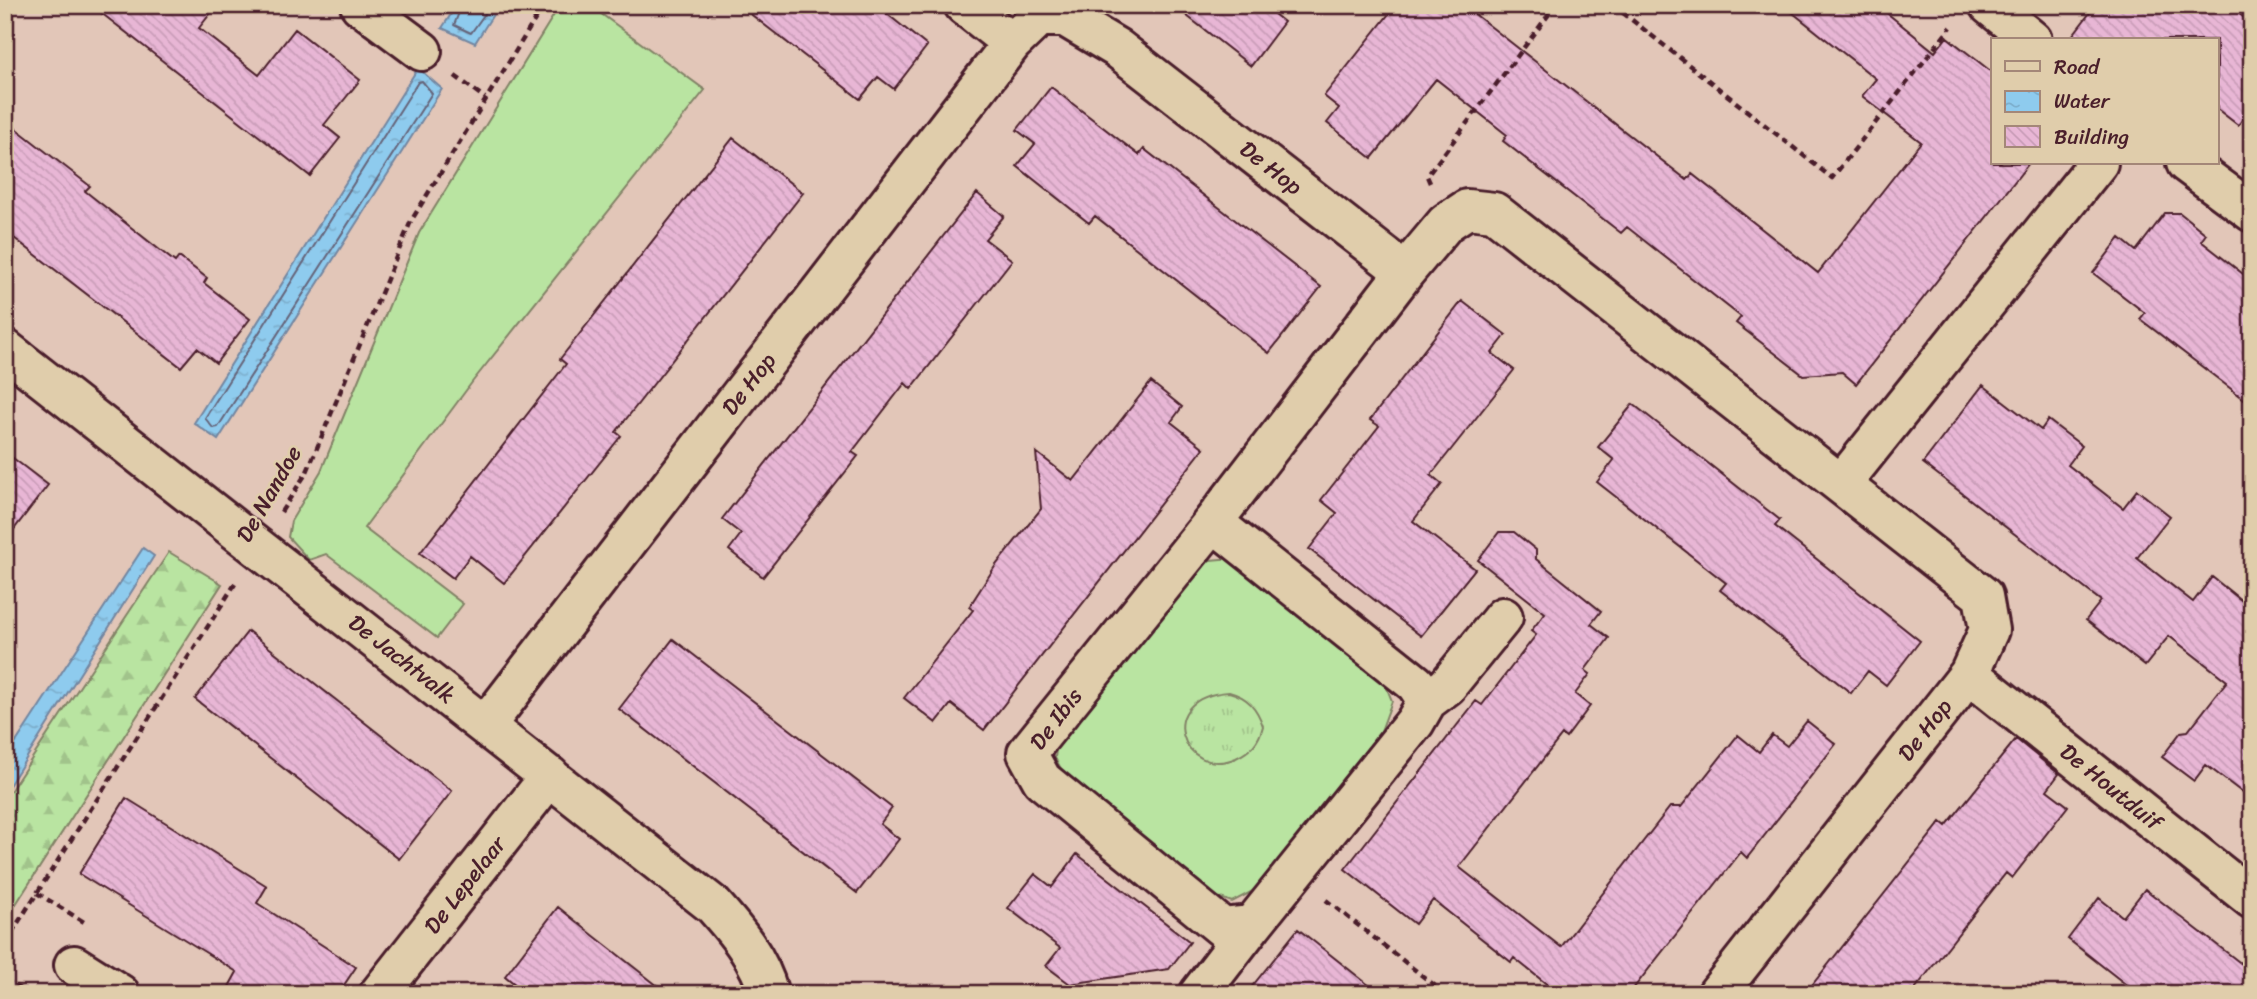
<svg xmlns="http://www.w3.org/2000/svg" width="2257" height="999" font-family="Sriracha,sans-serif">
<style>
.grass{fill:#b9e4a1;stroke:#828266;stroke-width:2}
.forest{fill:url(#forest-firs);stroke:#828266;stroke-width:2}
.park{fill:url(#park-tufts);stroke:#828266;stroke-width:2}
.water{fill:url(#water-ripples);stroke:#7386a0;stroke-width:2}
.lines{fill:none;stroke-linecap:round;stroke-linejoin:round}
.shore{stroke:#656479;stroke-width:2}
.building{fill:url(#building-back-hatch);stroke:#4a1f2b;stroke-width:2}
.minor-casing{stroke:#4a1f2b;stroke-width:44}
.path{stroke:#4a1f2b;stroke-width:4.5;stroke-dasharray:7 5;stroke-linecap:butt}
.minor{stroke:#e0cdab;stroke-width:38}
.labels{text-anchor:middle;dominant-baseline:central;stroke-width:5;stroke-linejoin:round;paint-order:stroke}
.street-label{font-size:23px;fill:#4a1f2b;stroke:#e0cdab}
</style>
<defs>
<pattern id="forest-firs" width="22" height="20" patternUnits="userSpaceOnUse" patternTransform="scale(1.75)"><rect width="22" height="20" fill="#b9e4a1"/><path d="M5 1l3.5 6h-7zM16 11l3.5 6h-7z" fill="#a1c38b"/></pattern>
<pattern id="park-tufts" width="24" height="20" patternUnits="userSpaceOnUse" patternTransform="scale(1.75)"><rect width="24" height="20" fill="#b9e4a1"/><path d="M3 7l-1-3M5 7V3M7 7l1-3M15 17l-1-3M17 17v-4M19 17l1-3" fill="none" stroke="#a1c38b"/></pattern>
<pattern id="water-ripples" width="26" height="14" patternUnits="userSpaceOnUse" patternTransform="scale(1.75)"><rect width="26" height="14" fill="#8ecbee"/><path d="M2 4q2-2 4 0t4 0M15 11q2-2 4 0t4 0" fill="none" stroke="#7caecc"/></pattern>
<pattern id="building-back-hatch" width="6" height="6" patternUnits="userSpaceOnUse" patternTransform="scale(1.75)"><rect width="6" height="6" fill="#e8b6d5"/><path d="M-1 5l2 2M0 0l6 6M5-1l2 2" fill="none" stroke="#c89cb7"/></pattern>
</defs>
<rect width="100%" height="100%" fill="#e2c6b8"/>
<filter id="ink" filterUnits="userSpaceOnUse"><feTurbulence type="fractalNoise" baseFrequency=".0143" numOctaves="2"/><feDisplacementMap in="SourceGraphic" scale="14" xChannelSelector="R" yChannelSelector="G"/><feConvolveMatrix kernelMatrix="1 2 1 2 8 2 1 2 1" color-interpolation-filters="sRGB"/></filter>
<g filter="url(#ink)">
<path class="grass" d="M 560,5 L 589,5 L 705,90 L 473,381 L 364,528 L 463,604 L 437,638 L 326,554 L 309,560 L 288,537 L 291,521 L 321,471 L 419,233 Z
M 1232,558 L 1384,681 L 1392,701 L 1381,731 L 1255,890 L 1232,902 L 1206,893 L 1065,776 L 1055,758 L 1058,733 L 1188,569 L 1210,560 Z"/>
<path class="forest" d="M 169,552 L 222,584 L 5,921 L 5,799 Z"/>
<path class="park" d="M 1229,692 C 1248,697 1257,708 1263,726 C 1259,742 1251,751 1236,758 C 1183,781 1151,697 1229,692 Z"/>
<path class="water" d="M 457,5 L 499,5 L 475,43 L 442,28 Z
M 418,68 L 442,89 L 218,440 L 194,423 Z
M 143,548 L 154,556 L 5,792 L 5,759 Z"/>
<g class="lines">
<path class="shore" d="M 462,5 L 454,25 L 471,33 L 491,5
M 422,81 L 432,93 L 218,427 L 213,428 L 205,418 L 418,82 Z"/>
</g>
<path class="building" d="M 91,5 L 217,5 L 199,28 L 259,75 L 295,29 L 360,80 L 324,125 L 340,138 L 310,176 Z
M 739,5 L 876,5 L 927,46 L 894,89 L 878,77 L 860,99 Z
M 1173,5 L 1263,5 L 1284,22 L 1251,66 Z
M 1396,5 L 1463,5 L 1687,180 L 1692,174 L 1818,273 L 1921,142 L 1862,96 L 1876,79 L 1783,5 L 1877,5 L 1935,52 L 1947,37 L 1993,73 L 1993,163 L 2029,163 L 1856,384 L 1842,372 L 1803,375 L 1736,323 L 1741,317 L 1627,227 L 1621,233 L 1503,141 L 1507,135 L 1436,79 L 1372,158 L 1327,123 L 1339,108 L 1324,96 Z
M 2096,5 L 2228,5 L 2252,24 L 2252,107 L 2238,125 L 2217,109 L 2217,40 L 2069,40 Z
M 1051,87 L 1139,155 L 1144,149 L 1321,287 L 1269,353 L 1095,216 L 1089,223 L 1017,166 L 1035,144 L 1017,130 Z
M 5,120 L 90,186 L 85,191 L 175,262 L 179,257 L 207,278 L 204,283 L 250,319 L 216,363 L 197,348 L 181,367 L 5,231 Z
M 733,138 L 803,193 L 616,432 L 621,436 L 504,583 L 470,556 L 453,578 L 420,553 L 566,364 L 560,359 Z
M 977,193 L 1004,216 L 985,239 L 1012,260 L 911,389 L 905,383 L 852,452 L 858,456 L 763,577 L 729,550 L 741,534 L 722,519 Z
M 2165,213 L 2180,213 L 2206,234 L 2201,241 L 2252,281 L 2252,405 L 2140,319 L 2145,313 L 2093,273 L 2120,238 L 2136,251 Z
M 1462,301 L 1506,335 L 1492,353 L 1514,370 L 1431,475 L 1442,484 L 1413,521 L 1475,569 L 1421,636 L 1309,549 L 1337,513 L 1321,500 L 1379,426 L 1370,420 Z
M 1151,382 L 1182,407 L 1171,422 L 1204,448 L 984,730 L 951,704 L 936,723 L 904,698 L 973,610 L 969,607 L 996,565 L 1041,509 L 1036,452 L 1073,481 Z
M 1983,385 L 2041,430 L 2048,420 L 2082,446 L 2068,465 L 2123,508 L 2137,490 L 2170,516 L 2137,558 L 2193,602 L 2212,577 L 2252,609 L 2252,800 L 2206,765 L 2194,781 L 2162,757 L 2181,732 L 2188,731 L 2227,681 L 2169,636 L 2145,666 L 2086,620 L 2101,601 L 1923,463 Z
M 1633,404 L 1780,520 L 1775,526 L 1920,641 L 1886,685 L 1868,671 L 1851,693 L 1720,590 L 1726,583 L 1597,482 L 1614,460 L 1598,447 Z
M 5,452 L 48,485 L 5,541 Z
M 1499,532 L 1514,532 L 1536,550 L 1536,559 L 1601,611 L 1591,624 L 1609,638 L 1585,670 L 1590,674 L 1575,694 L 1590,706 L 1566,738 L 1562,735 L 1459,867 L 1561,947 L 1670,807 L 1681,807 L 1738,735 L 1759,752 L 1772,735 L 1787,746 L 1807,721 L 1836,744 L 1747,858 L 1741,852 L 1629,994 L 1559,994 L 1514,958 L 1511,962 L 1433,900 L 1415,924 L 1345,869 L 1476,701 L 1482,705 L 1536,635 L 1531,631 L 1545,613 L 1478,560 Z
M 248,631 L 452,791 L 399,859 L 195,699 Z
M 673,639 L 892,808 L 880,824 L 899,839 L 857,893 L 619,709 Z
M 2016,739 L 2059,774 L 2047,790 L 2068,806 L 2012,878 L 2006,873 L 1911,994 L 1805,994 L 1941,822 L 1946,826 Z
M 126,798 L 267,886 L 257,903 L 356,967 L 338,994 L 225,994 L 237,972 L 79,874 Z
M 1077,854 L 1190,942 L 1169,969 L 1070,984 L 1046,966 L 1060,948 L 1008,908 L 1035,874 L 1052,887 Z
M 2145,889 L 2252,972 L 2252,994 L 2138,994 L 2068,939 L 2099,898 L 2123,917 Z
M 558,907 L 593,935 L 668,994 L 527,994 L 505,976 Z
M 1298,929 L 1380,994 L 1246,994 Z"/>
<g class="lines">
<defs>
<path id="minor" d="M 360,5 L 422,51
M 964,5 L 1012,43 L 1039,17 L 1065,17 L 1117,48 L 1405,272 L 1446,223 L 1467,209 L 1494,212 L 1983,596 L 1989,630 L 1969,674 L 1717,994
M 1989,5 L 2032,40
M 2186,163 L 2252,212
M 5,349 L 713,905 C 737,932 759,958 769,994
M 1842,483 L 2098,163
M 1213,522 L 1416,684 L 1427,701 L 1415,722 L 1252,925 L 1223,928 L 1042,780 L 1027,753 L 1213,522 L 1405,272
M 1969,674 L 2252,899
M 1427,701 L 1447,686 L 1503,617
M 486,725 L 1012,43
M 74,965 L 120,994
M 379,994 L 550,776
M 1199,994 L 1252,925"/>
</defs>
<use href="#minor" class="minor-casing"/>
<path class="path" d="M 1613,5 L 1832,178 L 1951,27
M 455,76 L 485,98
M 1430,183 L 1427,176 L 1556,5
M 281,512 L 307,472 L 411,221 L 544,5
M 37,893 L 84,922
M 1326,900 L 1443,992 L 1457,990
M 5,943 L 235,584
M 5,980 L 28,994"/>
<use href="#minor" class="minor"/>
</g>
</g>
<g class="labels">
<g class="street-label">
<text transform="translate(1271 168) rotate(38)">De Hop</text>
<text transform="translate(749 384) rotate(-52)">De Hop</text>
<text transform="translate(269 494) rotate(-60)">De Nandoe</text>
<text transform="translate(402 659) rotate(38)">De Jachtvalk</text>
<text transform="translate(1056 719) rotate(-53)">De Ibis</text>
<text transform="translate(1925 730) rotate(-52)">De Hop</text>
<text transform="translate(2111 787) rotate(39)">De Houtduif</text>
<text transform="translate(465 885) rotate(-52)">De Lepelaar</text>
</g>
</g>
<rect width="2257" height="999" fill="none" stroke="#e0cdab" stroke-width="28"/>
<rect x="14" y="14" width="2229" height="971" fill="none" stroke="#4a1f2b" stroke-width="2.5" filter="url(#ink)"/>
<rect x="1991" y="38" width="228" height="126" fill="#e0cdab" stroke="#a48778" stroke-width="2"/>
<rect x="2005" y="61" width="35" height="10" fill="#e0cdab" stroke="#a48778" stroke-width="2"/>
<text x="2054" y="74" font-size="21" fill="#4a1f2b">Road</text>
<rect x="2005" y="91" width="35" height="21" fill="url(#water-ripples)" stroke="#a48778" stroke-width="2"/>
<text x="2054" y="108" font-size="21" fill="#4a1f2b">Water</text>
<rect x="2005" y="126" width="35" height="21" fill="url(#building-back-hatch)" stroke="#a48778" stroke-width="2"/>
<text x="2054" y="144" font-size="21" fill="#4a1f2b">Building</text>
</svg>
